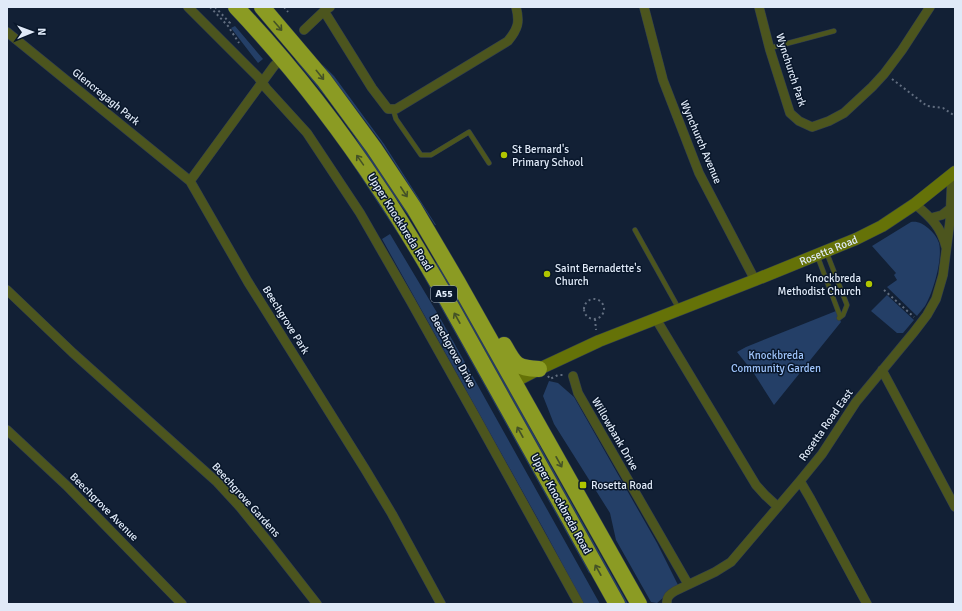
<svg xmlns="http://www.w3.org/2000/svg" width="962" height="611" font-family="Signika,sans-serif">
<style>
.green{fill:#243f67}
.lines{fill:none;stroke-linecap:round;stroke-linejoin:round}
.lane-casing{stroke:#2f3c50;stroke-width:5.5}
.street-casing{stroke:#2f3c50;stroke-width:10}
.secondary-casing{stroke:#2f3c50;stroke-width:13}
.highway-casing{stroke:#2f3c50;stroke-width:17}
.path{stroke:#626e80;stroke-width:2;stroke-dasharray:2 3;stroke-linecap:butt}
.lane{stroke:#4c551e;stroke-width:4.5}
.street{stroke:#4c551e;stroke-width:9}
.secondary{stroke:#657208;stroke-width:12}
.highway{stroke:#8b9b23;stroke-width:16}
.oneway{stroke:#445227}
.poi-dot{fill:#b0c500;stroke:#09172b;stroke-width:1.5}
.labels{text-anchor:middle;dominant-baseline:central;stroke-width:3;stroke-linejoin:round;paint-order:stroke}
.shield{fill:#09172b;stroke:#a0abba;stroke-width:1}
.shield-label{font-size:10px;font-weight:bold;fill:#e0eaf8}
.street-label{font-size:11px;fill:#e0eaf8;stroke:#09172b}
.poi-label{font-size:11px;fill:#e0eaf8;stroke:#09172b;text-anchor:start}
.park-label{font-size:11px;fill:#9fc4fa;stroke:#09172b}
</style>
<rect width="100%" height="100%" fill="#122035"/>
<path class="green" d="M 235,26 L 263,59 L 258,63 L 231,28 Z
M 296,57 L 346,118 L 431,247 L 368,160 L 355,137 L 329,101 L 297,62 L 295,59 Z
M 322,64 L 334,76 L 384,144 L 436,225 L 435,225 L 381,142 Z
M 294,84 L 341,142 L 417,260 L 592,574 L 589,573 L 410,252 L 340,145 Z
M 911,222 C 918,221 923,224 928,228 C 933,232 937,237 939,243 C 943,259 933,293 925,306 C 922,310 919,313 917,316 L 887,287 L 897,280 L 894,275 L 896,273 L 872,246 Z
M 390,234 L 439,316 L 600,604 L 584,604 L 544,530 L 382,239 Z
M 433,262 L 444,266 L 546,457 L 628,604 L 625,604 Z
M 887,295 L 914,320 L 903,333 L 897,333 L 871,311 Z
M 836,311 L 841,322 L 774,405 L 753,372 L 737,352 L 746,347 Z
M 549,381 L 558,383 L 574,397 L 657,543 L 678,585 L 657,603 L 651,602 L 616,540 L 610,513 L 554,424 L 543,396 Z"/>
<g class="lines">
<defs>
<path id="lane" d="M 770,48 L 834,31
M 393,109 L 396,119 L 421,155 L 431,155 L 469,132 L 489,163
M 635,230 L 679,309
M 826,251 L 847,305 L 843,315 L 839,318
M 817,255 L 840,316"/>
<path id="street" d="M 188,7 L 258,77 L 266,88 L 307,133 L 360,213 L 410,300 L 475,416 L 579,604
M 644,7 L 663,80 L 699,173 L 755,280
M 759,7 L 770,50 L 790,113 L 799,121 L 812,127 L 829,121 L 844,113 L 872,87 L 884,74 L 902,50 L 930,7
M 324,11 L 372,88 L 388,109 L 396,109 L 508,41 C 518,29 520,22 516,7
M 304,30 L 324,11 L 330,7
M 7,32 L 190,181
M 282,58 L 274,66 L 190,181 L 248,282 L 365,469 L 392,514 L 441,604
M 915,204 C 930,217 941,226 946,247
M 931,218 L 942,215 L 951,208
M 7,290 L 73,353 L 217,482 L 240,507 L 270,544 L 317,604
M 656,319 L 756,485 L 765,495 L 778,507
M 882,370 L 955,507
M 573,376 L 578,393 L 688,584
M 7,430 L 67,486 L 182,604
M 800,481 L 810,498 L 867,604
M 667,604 C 666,597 670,594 675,591 L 715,572 L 731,562 L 800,481 L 822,454 L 856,402 L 914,332 L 927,315 L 936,299 L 943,275 L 950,221 L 952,175"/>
<g id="secondary">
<path id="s1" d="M 514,382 L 539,369 L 599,341 L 755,280 L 856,239 L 882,226 L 915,204 L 955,172"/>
</g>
<path id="highway" d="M 236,7 C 290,64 338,126 381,191 C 402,222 421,255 440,287 L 617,604
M 262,7 L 324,80 L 374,148 L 414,208 L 457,281 L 639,604
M 504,345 C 515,365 516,368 539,369"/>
</defs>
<use href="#lane" class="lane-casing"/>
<use href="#street" class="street-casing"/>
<use href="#secondary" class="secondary-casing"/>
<use href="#highway" class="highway-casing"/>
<path class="path" d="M 210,7 L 228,26 L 239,43
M 215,7 L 230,23 L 228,26
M 284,7 L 288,12
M 892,79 L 927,106 L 943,108 L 955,116
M 884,290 L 914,317
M584 309a10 10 0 1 1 20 0a10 10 0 1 1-20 0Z
M 595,319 L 596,330
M 548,376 L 550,379 L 558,375 L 563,375"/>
<use href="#lane" class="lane"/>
<use href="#street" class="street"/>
<use href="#secondary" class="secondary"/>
<use href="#highway" class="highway"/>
</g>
<defs><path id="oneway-shaft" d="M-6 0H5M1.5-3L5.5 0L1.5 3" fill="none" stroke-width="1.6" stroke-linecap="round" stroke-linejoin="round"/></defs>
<g class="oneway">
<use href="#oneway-shaft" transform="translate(278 26) rotate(49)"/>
<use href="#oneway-shaft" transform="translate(320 75) rotate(51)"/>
<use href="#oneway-shaft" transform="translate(360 160) rotate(-125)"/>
<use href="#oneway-shaft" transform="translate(404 192) rotate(57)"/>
<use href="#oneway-shaft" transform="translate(457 318) rotate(-119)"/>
<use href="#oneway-shaft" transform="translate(520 432) rotate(-119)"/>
<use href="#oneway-shaft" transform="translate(559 462) rotate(61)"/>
<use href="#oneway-shaft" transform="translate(598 570) rotate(-119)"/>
</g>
<g class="poi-dot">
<circle cx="504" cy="155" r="4"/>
<circle cx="547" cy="274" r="4"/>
<circle cx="869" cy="284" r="4"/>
<rect x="579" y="481" width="8" height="8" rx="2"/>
</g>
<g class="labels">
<rect class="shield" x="431" y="286" width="26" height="16" rx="3"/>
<g class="shield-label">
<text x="444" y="294">A55</text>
</g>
<g class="street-label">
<text transform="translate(791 70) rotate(72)">Wynchurch Park</text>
<text transform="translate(106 97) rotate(39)">Glencregagh Park</text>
<text transform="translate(701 142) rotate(67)">Wynchurch Avenue</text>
<text transform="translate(400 222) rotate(58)">Upper Knockbreda Road</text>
<text stroke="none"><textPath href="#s1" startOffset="341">Rosetta Road</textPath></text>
<text transform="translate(286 320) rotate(58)">Beechgrove Park</text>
<text transform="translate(453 351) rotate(61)">Beechgrove Drive</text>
<text transform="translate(826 425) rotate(-55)">Rosetta Road East</text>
<text transform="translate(615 434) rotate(60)">Willowbank Drive</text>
<text transform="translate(246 500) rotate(48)">Beechgrove Gardens</text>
<text transform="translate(561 504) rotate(61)">Upper Knockbreda Road</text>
<text transform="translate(104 507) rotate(45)">Beechgrove Avenue</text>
</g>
<g class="poi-label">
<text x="512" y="149">St Bernard's<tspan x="512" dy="13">Primary School</tspan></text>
<text x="555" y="268">Saint Bernadette's<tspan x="555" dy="13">Church</tspan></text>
<text x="861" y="278" text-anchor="end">Knockbreda<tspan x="861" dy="13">Methodist Church</tspan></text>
<text x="591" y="485">Rosetta Road</text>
</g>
<g class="park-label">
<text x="776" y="355">Knockbreda<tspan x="776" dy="13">Community Garden</tspan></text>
</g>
</g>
<rect width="962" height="611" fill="none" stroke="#e0eaf8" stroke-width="16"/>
<g transform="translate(32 32) rotate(89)" stroke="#09172b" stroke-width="3" paint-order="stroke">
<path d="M0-3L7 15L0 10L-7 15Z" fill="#e0eaf8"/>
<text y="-6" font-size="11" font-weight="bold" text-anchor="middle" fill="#e0eaf8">N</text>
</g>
</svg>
